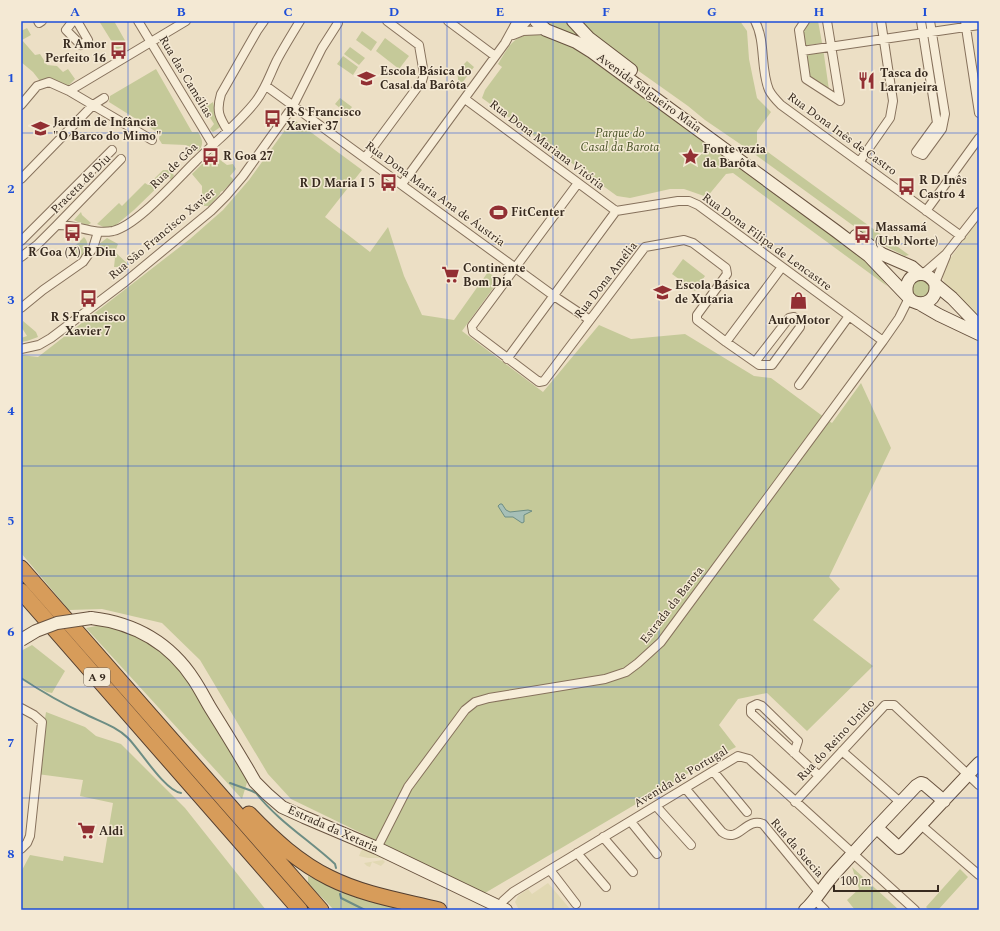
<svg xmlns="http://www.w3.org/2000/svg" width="1000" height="931" font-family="Spectral,serif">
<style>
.farmland{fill:#e1d8b3}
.green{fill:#c5c999}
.water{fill:#a6bfb7;stroke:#6d8d84}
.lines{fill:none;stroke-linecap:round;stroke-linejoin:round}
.stream{stroke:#6d8d84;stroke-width:2}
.street-casing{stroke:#86715c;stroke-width:10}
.secondary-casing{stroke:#68523f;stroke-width:14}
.highway-casing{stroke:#543f30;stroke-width:17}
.street{stroke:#f7edd8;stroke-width:8}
.secondary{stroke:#f7edd8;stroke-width:12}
.highway{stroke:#d79c5a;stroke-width:15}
.secondary-bridge-casing{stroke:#68523f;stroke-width:14;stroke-linecap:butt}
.secondary-bridge{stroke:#f7edd8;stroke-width:12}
.grid{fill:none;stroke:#1d4ed8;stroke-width:1;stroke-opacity:0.55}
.labels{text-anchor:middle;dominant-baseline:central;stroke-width:3;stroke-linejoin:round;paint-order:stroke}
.shield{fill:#f4e9d4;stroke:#706355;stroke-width:1}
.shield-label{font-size:11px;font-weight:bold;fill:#372a1f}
.poi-label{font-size:12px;font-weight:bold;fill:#372a1f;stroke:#f4e9d4;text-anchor:start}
.street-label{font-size:12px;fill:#372a1f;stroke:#f4e9d4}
.park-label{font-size:12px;font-style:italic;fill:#485227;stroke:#f4e9d4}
.neatline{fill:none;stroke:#1d4ed8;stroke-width:1.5}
.grid-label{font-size:13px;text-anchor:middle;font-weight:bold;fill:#1d4ed8}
</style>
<rect width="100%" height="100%" fill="#ecdfc5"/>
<path class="farmland" d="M 979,219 L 979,321 L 969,312 L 945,284 L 942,276 L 947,263 Z
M 366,847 L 386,856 L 383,860 L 385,862 L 381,866 L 372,862 L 370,867 L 367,866 L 364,863 L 383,860 L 382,858 L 368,858 L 359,856 L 361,851 Z
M 548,883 L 571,910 L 519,910 L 515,902 L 518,896 L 528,889 L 532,894 Z"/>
<path class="green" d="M 99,21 L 114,21 L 127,44 L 117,50 Z
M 538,21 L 568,21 L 593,47 Z
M 578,21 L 740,21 L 747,31 L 749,59 L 757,98 L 771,112 L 757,131 L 757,144 L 909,255 L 905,256 L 873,240 L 749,150 L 705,120 L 688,106 L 609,50 Z
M 808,21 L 818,21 L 822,43 L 803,46 L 802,31 Z
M 27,28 L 31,35 L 22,40 L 35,55 L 40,54 L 47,65 L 57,66 L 63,72 L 68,69 L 75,79 L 68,86 L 51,80 L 40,81 L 33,72 L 21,62 L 21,31 Z
M 362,31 L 377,42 L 371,51 L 356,40 Z
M 540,33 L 572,46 L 859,254 L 874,269 L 887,286 L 733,173 L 726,174 L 707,197 L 684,189 L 670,189 L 630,198 L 617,196 L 482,98 L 485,90 L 502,67 L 498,64 C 511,43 513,35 540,33 Z
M 385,38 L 409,56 L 399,69 L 376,51 Z
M 350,47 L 365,58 L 359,65 L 344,54 Z
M 823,48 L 829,90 L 807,77 L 804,50 Z
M 343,56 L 358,67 L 353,75 L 337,64 Z
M 467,61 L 474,67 L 459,87 L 457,71 Z
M 156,69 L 192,132 L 198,132 C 203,140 204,145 198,151 L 186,145 L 162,144 L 159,139 L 160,134 L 109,102 L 110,96 Z
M 340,98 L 352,107 L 347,114 L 335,104 Z
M 213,102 L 216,114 L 222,125 L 219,128 L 213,132 L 210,129 L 214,124 L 204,108 Z
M 293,119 L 362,170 L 325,217 L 370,252 L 388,227 L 404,276 L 422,315 L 454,320 L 488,272 L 499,280 L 462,331 L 543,392 L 599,325 L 631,339 L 685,334 L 754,376 L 771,378 L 832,423 L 861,383 L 891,448 L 829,577 L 840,589 L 813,620 L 873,666 L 807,731 L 767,693 L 738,699 L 719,725 L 736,747 L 709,761 L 485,893 L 291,799 L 268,774 L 200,660 L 162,623 L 102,609 L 69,610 L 21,553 L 21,355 L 38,357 L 190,239 L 223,210 L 249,180 Z
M 212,154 L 227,165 L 233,164 L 236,169 L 230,176 L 234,180 L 223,191 L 222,191 L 220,193 L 220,194 L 209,206 L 202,206 L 202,186 L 192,174 Z
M 163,170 L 168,170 L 174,175 L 172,180 L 168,177 L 134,210 L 110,230 L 97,224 L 119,203 L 122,206 L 145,183 L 148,185 Z
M 81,212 L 82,215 L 91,223 L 88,225 L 80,223 L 74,220 Z
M 84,237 C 91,245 86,251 80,258 L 72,249 Z
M 107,238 L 118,244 L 115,252 L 129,265 L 123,267 L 114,267 L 115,258 L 101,255 L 99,250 L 99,244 Z
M 683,259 L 705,276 L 695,291 L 672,274 Z
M 919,278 L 932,284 L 925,299 L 913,296 L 911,286 Z
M 23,321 L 36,332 L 38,337 L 27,341 L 21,342 L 21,338 L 27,336 L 22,328 Z
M 101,625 L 124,629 L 165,651 L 182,670 L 248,779 L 242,799 L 86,628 Z
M 32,645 L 65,671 L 52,693 L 47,692 L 21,678 L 21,651 Z
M 46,712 L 85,727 L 96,736 L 121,744 L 185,808 L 266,910 L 21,910 L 21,872 L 30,855 L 63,861 L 64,856 L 103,863 L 113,803 L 80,796 L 83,780 L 37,774 Z
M 852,867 L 899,910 L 855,910 L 847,900 L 859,889 Z
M 960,869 L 968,877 L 938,910 L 929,910 L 926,907 Z
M 308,876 L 364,898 L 405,910 L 334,910 L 308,883 Z"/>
<path class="water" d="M 500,504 L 502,504 L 506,510 L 510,512 L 528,510 L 532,511 L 524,515 L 524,522 L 522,523 L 513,517 L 505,517 L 498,506 Z"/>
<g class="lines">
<path class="stream" d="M 21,678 C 41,691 61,703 83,713 C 98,721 116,726 128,738 C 140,750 165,791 181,793
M 230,783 L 252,791 L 256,793 C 278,821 309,840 335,864 L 336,868
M 340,894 L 341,898 L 365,910"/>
<defs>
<path id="street" d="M 38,21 L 39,23 L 42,21
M 73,21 L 66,30 L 81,45 L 88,40 L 77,21
M 138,21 L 213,145
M 448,21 L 495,56
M 755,21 C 766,42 760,69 769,90 C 772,96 776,100 781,105 L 961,236
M 805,21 L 799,30 L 806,79 L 840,101 L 827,21
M 921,21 L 937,123 L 916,152 L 923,155 L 942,129 L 945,114 L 930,21
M 965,21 L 979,113
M 516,33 L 527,21
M 513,35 L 523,31 L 546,30
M 802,51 L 979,25
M 266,86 L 554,296 L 590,320
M 69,91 L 152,140
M 465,99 L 616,211
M 21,105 L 37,86 L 49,82 L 69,91 L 186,21
M 228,131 C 219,117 216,111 221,94 L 257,31 L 264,21
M 365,158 L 422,81 L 424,74 L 419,45 L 387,21
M 860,161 L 890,118 L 893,101 L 881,21
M 21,179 L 93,105 L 104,98
M 578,183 L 472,326 L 473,332 L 539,382 L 544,381 L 645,247 L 684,240 L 693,243 L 726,268 L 727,274 L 697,315 L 697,320 L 726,342 L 759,365 L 772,365 L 800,327 L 800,322 L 794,317 L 789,318 L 755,362
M 402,184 L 505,43 L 517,21
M 926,211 L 979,138
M 57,225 L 121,159
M 21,241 L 112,150
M 21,257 L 37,245 L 57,225 C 76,224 93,235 113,231 C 138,225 177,179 196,161 C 216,141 239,123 256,101 C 266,88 270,74 277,60 C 284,47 292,34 300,21
M 923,274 L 946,254 L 979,212
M 935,283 L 946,256
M 21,308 L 43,290 L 83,262 L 93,248 L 98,232
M 726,342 L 782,267
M 21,349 L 39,345 L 51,338 L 125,282 L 211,211 L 226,196 L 243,176 L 293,106 L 322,48 L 338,23
M 507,359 L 616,211 L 678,201 L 689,201 L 698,205 L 883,341
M 799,385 L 849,316
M 21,708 L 34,715 L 42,722 L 30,836 L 27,843 L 21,849
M 842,751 L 900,802
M 794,753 L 798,741 L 762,706 L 757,704 L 751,707 L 751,713 L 818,775
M 713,771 L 747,812
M 685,788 L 722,832 C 739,844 745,817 763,824 L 819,892
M 795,802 L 885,705 L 894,705 L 979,785
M 656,806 L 691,845
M 631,822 L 657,854
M 921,825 L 979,875
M 603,837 L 633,872
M 377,848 L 408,787 L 465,710 L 475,702 L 489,698 L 605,679 L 626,672 L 638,663 L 661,642 L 883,341 L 899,318 L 909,298
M 577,853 L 606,887
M 550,870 L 576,904
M 815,900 L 825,910
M 500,907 L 503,901 L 513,892 L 738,756 L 749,759 L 915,910"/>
<path id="secondary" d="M 536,21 L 546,30 L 576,42 L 592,52 L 836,231 L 869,256 L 912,301 C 926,308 938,298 935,283 C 924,266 903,275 907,294
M 573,21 L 589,38 L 631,70
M 856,236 L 882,254 L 912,267 L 920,274
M 935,284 L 952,298 L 979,326
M 920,304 L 939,315 L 979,334
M 91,618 C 134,623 170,643 194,680 C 200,689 205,699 211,709 C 226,733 241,757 255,782 L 267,794 L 282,807 L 304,817 L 377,848 L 506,910
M 877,828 L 899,848 L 979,763
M 805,910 C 817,899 824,885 836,872 C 862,843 889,814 916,786 L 921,783 L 924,784 L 944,801"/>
<path id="highway" d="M 21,568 L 321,910
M 21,591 L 300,910
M 249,814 C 273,839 299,863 330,878 C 364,895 403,901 439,910"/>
</defs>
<use href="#street" class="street-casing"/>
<use href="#secondary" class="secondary-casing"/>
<use href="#highway" class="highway-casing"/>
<use href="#street" class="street"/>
<use href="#secondary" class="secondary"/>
<use href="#highway" class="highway"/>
<defs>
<path id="secondary-bridge" d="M 21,640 L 36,631 L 57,623 L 91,618"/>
</defs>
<use href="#secondary-bridge" class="secondary-bridge-casing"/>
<use href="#secondary-bridge" class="secondary-bridge"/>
</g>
<path class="grid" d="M 128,21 L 128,910M 234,21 L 234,910M 341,21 L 341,910M 447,21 L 447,910M 553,21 L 553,910M 659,21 L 659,910M 766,21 L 766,910M 872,21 L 872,910M 21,133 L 979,133M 21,244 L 979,244M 21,355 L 979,355M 21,466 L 979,466M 21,576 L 979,576M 21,687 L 979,687M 21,798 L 979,798"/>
<defs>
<symbol id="bus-bare" viewBox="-9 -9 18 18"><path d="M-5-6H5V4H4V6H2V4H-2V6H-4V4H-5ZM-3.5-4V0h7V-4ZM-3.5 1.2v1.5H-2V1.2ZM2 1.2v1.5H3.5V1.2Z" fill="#922f33" stroke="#f4e9d4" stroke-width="2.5" paint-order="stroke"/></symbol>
<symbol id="school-bare" viewBox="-9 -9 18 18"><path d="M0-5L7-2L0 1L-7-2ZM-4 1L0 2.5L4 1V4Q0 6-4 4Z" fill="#922f33" stroke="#f4e9d4" stroke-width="2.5" paint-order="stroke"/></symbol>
<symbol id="restaurant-bare" viewBox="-9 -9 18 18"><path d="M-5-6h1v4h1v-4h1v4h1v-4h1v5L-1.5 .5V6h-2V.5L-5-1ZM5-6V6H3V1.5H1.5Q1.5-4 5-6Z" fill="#922f33" stroke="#f4e9d4" stroke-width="2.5" paint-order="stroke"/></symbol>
<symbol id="sight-bare" viewBox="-9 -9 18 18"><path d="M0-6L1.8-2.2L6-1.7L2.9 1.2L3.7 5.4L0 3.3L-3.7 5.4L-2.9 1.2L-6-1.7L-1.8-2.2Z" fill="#922f33" stroke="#f4e9d4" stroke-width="2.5" paint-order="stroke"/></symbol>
<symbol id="stadium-bare" viewBox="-9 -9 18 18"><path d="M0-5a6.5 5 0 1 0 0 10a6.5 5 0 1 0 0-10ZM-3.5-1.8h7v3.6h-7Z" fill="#922f33" stroke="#f4e9d4" stroke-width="2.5" paint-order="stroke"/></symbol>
<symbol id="supermarket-bare" viewBox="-9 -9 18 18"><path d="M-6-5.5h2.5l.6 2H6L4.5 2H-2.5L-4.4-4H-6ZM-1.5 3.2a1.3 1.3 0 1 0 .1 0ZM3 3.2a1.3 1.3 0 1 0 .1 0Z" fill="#922f33" stroke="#f4e9d4" stroke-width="2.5" paint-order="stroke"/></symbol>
<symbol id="shop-bare" viewBox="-9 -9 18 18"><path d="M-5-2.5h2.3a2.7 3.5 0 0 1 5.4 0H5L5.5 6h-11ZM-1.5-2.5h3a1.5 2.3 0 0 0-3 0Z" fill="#922f33" stroke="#f4e9d4" stroke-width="2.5" paint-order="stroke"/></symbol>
</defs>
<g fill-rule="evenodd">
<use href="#bus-bare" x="106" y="38" width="25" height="25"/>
<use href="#school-bare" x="354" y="66" width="25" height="25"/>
<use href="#restaurant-bare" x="854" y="68" width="25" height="25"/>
<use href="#bus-bare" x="260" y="106" width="25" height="25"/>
<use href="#school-bare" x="28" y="116" width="25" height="25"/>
<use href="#bus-bare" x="198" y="144" width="25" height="25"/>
<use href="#sight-bare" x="678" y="144" width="25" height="25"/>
<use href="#bus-bare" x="376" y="170" width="25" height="25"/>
<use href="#bus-bare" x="894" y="174" width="25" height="25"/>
<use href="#stadium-bare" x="486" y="200" width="25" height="25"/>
<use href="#bus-bare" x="60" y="220" width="25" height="25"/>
<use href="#bus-bare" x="850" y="222" width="25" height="25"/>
<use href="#supermarket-bare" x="438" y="262" width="25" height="25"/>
<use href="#school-bare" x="650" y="280" width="25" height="25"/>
<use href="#bus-bare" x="76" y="286" width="25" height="25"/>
<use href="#shop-bare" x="786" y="288" width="25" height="25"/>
<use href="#supermarket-bare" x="74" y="818" width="25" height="25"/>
</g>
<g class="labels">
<rect class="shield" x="84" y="668" width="26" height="18" rx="3"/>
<g class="shield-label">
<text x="97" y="677">A 9</text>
</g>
<g class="poi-label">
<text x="106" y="44" text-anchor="end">R Amor<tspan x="106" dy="14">Perfeito 16</tspan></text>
<text x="380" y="71">Escola Básica do<tspan x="380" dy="14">Casal da Barôta</tspan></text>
<text x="880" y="73">Tasca do<tspan x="880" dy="14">Laranjeira</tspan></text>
<text x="286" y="112">R S Francisco<tspan x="286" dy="14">Xavier 37</tspan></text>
<text x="53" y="122">Jardim de Infância<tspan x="53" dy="14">"O Barco do Mimo"</tspan></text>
<text x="703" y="149">Fonte vazia<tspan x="703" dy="14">da Barôta</tspan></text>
<text x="223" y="156">R Goa 27</text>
<text x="919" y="180">R D Inês<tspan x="919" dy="14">Castro 4</tspan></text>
<text x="375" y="183" text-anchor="end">R D Maria I 5</text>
<text x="511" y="212">FitCenter</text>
<text x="875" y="227">Massamá<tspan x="875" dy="14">(Urb Norte)</tspan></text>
<text x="72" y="252" text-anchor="middle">R Goa (X) R Diu</text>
<text x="463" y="268">Continente<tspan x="463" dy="14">Bom Dia</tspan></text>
<text x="675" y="285">Escola Básica<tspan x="675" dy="14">de Xutaria</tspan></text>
<text x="88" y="317" text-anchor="middle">R S Francisco<tspan x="88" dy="14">Xavier 7</tspan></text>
<text x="799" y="320" text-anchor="middle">AutoMotor</text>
<text x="99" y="831">Aldi</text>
</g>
<g class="street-label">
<text transform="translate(186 77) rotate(59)">Rua das Camélias</text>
<text transform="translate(649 93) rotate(36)">Avenida Salgueiro Maia</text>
<text transform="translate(842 134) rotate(36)">Rua Dona Inês de Castro</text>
<text transform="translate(547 145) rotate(37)">Rua Dona Mariana Vitória</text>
<text transform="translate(174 166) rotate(-44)">Rua de Gôa</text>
<text transform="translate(81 184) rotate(-45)">Praceta de Diu</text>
<text transform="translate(435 194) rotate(36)">Rua Dona Maria Ana de Áustria</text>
<text transform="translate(162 234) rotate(-40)">Rua São Francisco Xavier</text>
<text transform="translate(767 242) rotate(36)">Rua Dona Filipa de Lencastre</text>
<text transform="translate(606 280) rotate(-52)">Rua Dona Amélia</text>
<text transform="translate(672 605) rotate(-52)">Estrada da Barota</text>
<text transform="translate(836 740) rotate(-47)">Rua do Reino Unido</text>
<text transform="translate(681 777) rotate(-31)">Avenida de Portugal</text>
<text transform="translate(333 829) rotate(24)">Estrada da Xetaria</text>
<text transform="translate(797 848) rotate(49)">Rua da Suecia</text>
</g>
<g class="park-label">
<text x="620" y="133">Parque do<tspan x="620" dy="14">Casal da Barota</tspan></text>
</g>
</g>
<rect width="1000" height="931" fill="none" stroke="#f4e9d4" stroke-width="44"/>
<path d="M834 885v6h104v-6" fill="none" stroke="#372a1f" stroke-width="2"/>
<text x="840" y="885" font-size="12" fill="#372a1f" stroke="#f4e9d4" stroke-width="3" paint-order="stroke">100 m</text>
<rect x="22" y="22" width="956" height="887" class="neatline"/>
<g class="grid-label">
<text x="75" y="16">A</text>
<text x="181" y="16">B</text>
<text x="288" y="16">C</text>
<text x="394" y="16">D</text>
<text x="500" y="16">E</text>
<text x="606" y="16">F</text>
<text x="712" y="16">G</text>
<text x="819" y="16">H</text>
<text x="925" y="16">I</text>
<text x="11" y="82">1</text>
<text x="11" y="193">2</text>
<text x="11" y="304">3</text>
<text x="11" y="415">4</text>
<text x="11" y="525">5</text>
<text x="11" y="636">6</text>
<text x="11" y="747">7</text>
<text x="11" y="858">8</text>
</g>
</svg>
